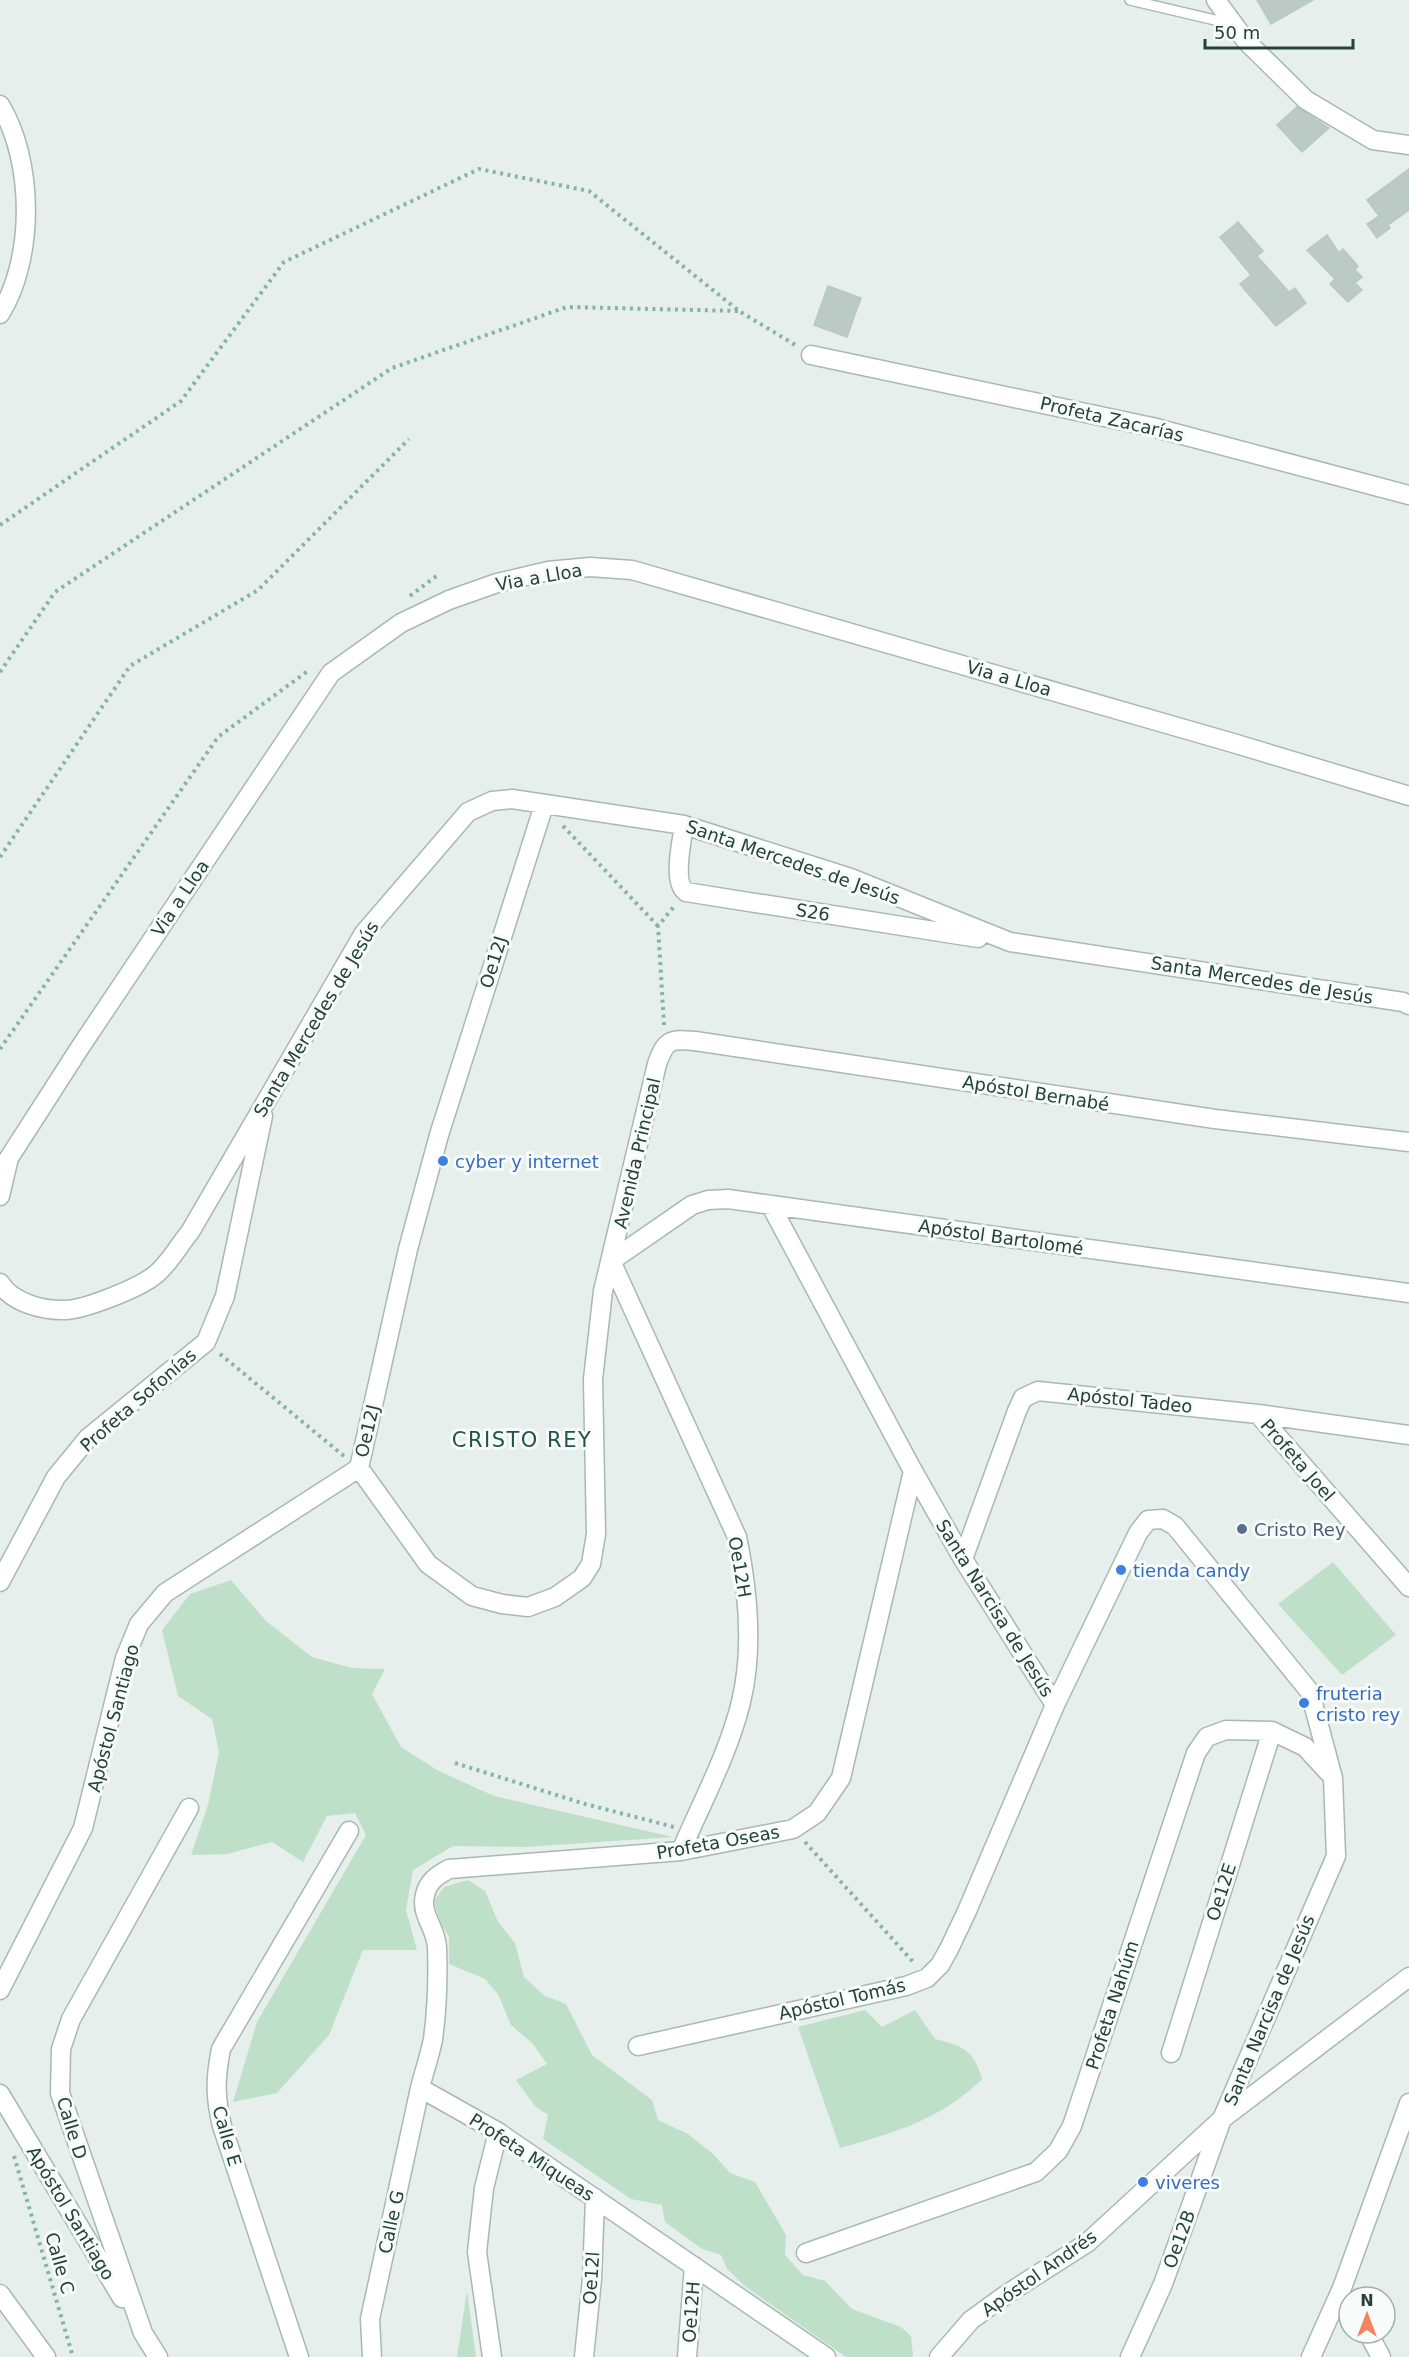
<svg xmlns="http://www.w3.org/2000/svg" width="1409" height="2357" font-family="'DejaVu Sans',sans-serif">
<style>
.green{fill:#bfe0c8}
.building{fill:#bbcac4;stroke:#b8c9c2;stroke-width:1.5}
.lines{fill:none;stroke-linecap:round;stroke-linejoin:round}
.service-casing{stroke:#a8b8b2;stroke-width:12}
.minor-casing{stroke:#a8b8b2;stroke-width:21}
.tertiary-casing{stroke:#a8b8b2;stroke-width:21}
.path{stroke:#86b3a5;stroke-width:4;stroke-dasharray:3 4.5;stroke-linecap:butt}
.service{stroke:#fff;stroke-width:9}
.minor{stroke:#fff;stroke-width:18}
.tertiary{stroke:#fff;stroke-width:18}
.shop-dot{fill:#3f7fe0;stroke:#f7fbf9;stroke-width:2}
.service-dot{fill:#5c6f8a;stroke:#f7fbf9;stroke-width:2}
.labels{text-anchor:middle;dominant-baseline:central;stroke-width:6;stroke-linejoin:round;paint-order:stroke}
.street-label{font-size:18px;fill:#24423a;stroke:#f7fbf9}
.shop-label{font-size:18px;fill:#366cbe;stroke:#f7fbf9;text-anchor:start}
.service-label{font-size:18px;fill:#4e5e75;stroke:#f7fbf9;text-anchor:start}
.quarter-label{font-size:21px;letter-spacing:1.5px;fill:#1f5548;stroke:#f7fbf9}
</style>
<rect width="100%" height="100%" fill="#e6efeb"/>
<path class="green" d="M 1333,1562 L 1396,1635 L 1342,1675 L 1278,1604 Z
M 231,1580 L 266,1621 L 312,1657 L 352,1668 L 385,1669 L 372,1694 L 401,1747 L 437,1770 L 494,1796 L 673,1837 L 525,1847 L 453,1846 L 413,1870 L 406,1910 L 417,1950 L 363,1950 L 329,2035 L 277,2093 L 233,2102 L 257,2022 L 366,1835 L 355,1813 L 327,1816 L 303,1862 L 272,1842 L 227,1854 L 191,1855 L 208,1805 L 219,1752 L 212,1719 L 178,1696 L 162,1630 L 190,1594 Z
M 468,1880 L 485,1891 L 498,1922 L 515,1943 L 524,1977 L 545,1996 L 566,2004 L 592,2055 L 652,2100 L 658,2120 L 688,2134 L 713,2154 L 730,2173 L 755,2182 L 786,2235 L 785,2255 L 803,2275 L 825,2281 L 852,2309 L 901,2327 L 911,2336 L 913,2357 L 846,2357 L 746,2287 L 727,2269 L 721,2255 L 702,2249 L 665,2222 L 662,2205 L 631,2199 L 543,2139 L 548,2115 L 535,2106 L 516,2080 L 547,2064 L 533,2044 L 511,2025 L 498,1994 L 485,1979 L 449,1964 L 449,1937 L 441,1924 L 434,1901 L 444,1887 Z
M 865,2010 L 882,2027 L 915,2010 L 935,2039 C 963,2046 974,2050 982,2079 C 942,2119 894,2133 840,2148 L 798,2027 Z
M 467,2291 L 476,2357 L 457,2357 Z"/>
<path class="building" d="M 1257,0 L 1313,0 L 1271,24 Z
M 1297,107 L 1329,128 L 1302,152 L 1277,125 Z
M 1409,169 L 1409,210 L 1388,225 L 1390,228 L 1377,238 L 1367,224 L 1379,216 L 1367,200 Z
M 1238,222 L 1263,251 L 1257,256 L 1289,292 L 1295,288 L 1306,303 L 1276,326 L 1240,284 L 1251,275 L 1220,237 Z
M 1327,235 L 1339,253 L 1343,249 L 1358,266 L 1355,270 L 1362,277 L 1355,283 L 1362,290 L 1348,302 L 1330,284 L 1335,279 L 1307,250 Z
M 828,286 L 861,298 L 847,337 L 814,325 Z"/>
<g class="lines">
<defs>
<path id="service" d="M 1130,0 L 1232,24"/>
<path id="minor" d="M 1216,0 L 1246,41 L 1306,100 L 1373,140 L 1409,145
M 811,355 L 1152,427 L 1409,495
M 544,805 L 439,1135 L 408,1249 L 359,1468 L 428,1564 L 472,1596 L 502,1604 L 528,1607 L 555,1597 L 582,1578 L 591,1564 L 596,1534 L 593,1379 L 603,1291 L 657,1064 C 666,1039 670,1039 695,1041 L 1215,1119 L 1409,1142
M 684,825 C 682,841 672,882 686,892 L 978,938
M 0,1196 L 8,1162
M 771,1206 L 913,1471 L 963,1559 L 1055,1705
M 611,1261 L 692,1205 L 708,1200 L 728,1199 L 1409,1293
M 611,1261 L 737,1537 C 748,1590 754,1648 741,1702 C 729,1752 701,1804 681,1851
M 0,1283 C 12,1303 44,1311 66,1310 C 86,1309 139,1288 155,1275 C 169,1264 179,1245 190,1232 L 364,933 L 468,812 L 492,801 L 512,799 L 684,825 L 851,878 L 1010,942 L 1403,1002 L 1409,1005
M 1258,1414 L 1409,1587
M 963,1559 L 1017,1411 L 1023,1398 L 1038,1391 L 1258,1414 L 1409,1435
M 0,1582 L 56,1477 L 88,1438 L 206,1342 L 225,1296 L 263,1116
M 0,1990 L 83,1828 L 125,1658 L 139,1624 L 165,1593 L 359,1468
M 638,2046 L 906,1986 L 927,1978 L 940,1965 L 949,1949 L 967,1911 L 1055,1705 L 1138,1533 L 1148,1520 L 1163,1519 L 1175,1526 L 1310,1692 L 1333,1778 L 1336,1856 L 1222,2119 L 1163,2284 L 1130,2357
M 1171,2053 L 1272,1731
M 0,2094 L 122,2298
M 806,2253 L 1036,2172 L 1058,2151 L 1072,2126 L 1196,1753 L 1207,1737 L 1226,1730 L 1272,1731 L 1305,1747 L 1330,1774
M 0,2294 L 46,2357
M 1368,2333 L 1381,2357
M 158,2357 L 143,2333 L 60,2093 L 61,2049 L 71,2019 L 189,1808
M 299,2357 L 222,2126 C 215,2097 215,2079 221,2049 L 349,1831
M 372,2357 L 370,2319 L 420,2088
M 492,2357 L 477,2252 L 484,2188 L 498,2132
M 584,2357 L 592,2279 L 595,2198
M 687,2357 L 694,2266
M 826,2357 L 498,2132 L 420,2088 C 424,2072 430,2055 433,2039 C 437,2010 438,1976 437,1947 C 436,1928 420,1914 425,1895 C 428,1881 438,1875 449,1869 L 681,1851 L 793,1829 L 817,1813 L 841,1778 L 913,1471
M 939,2357 L 971,2320 L 1007,2294 L 1087,2243 L 1222,2119 L 1409,1977
M 1311,2357 L 1342,2288 L 1409,2103"/>
<path id="tertiary" d="M 0,105 C 34,161 35,258 0,314
M 0,1172 L 81,1046 L 331,673 L 401,623 L 449,600 L 497,583 L 548,571 L 590,567 L 632,570 L 1233,743 L 1409,796"/>
</defs>
<use href="#service" class="service-casing"/>
<use href="#minor" class="minor-casing"/>
<use href="#tertiary" class="tertiary-casing"/>
<path class="path" d="M 0,525 L 181,401 L 284,262 L 479,169 L 589,191 L 739,311 L 797,346
M 410,596 L 439,574
M 0,672 L 55,592 L 392,368 L 567,307 L 739,311
M 563,826 L 658,926
M 0,857 L 130,666 L 258,590 L 409,439
M 664,1025 L 658,926 L 676,904
M 0,1049 L 218,737 L 309,670
M 220,1354 L 344,1456
M 455,1763 L 585,1804 L 674,1827
M 805,1842 L 915,1964
M 14,2156 L 73,2357"/>
<use href="#service" class="service"/>
<use href="#minor" class="minor"/>
<use href="#tertiary" class="tertiary"/>
</g>
<g class="shop-dot">
<circle cx="443" cy="1161" r="6"/>
<circle cx="1121" cy="1570" r="6"/>
<circle cx="1304" cy="1703" r="6"/>
<circle cx="1143" cy="2182" r="6"/>
</g>
<circle class="service-dot" cx="1242" cy="1529" r="6"/>
<g class="labels">
<g class="street-label">
<text transform="translate(1112 419) rotate(13)">Profeta Zacarías</text>
<text transform="translate(539 577) rotate(-10)">Via a Lloa</text>
<text transform="translate(1009 678) rotate(16)">Via a Lloa</text>
<text transform="translate(793 862) rotate(19)">Santa Mercedes de Jesús</text>
<text transform="translate(180 898) rotate(-56)">Via a Lloa</text>
<text transform="translate(813 912) rotate(9)">S26</text>
<text transform="translate(493 962) rotate(-73)">Oe12J</text>
<text transform="translate(1262 980) rotate(9)">Santa Mercedes de Jesús</text>
<text transform="translate(316 1019) rotate(-59)">Santa Mercedes de Jesús</text>
<text transform="translate(1036 1093) rotate(9)">Apóstol Bernabé</text>
<text transform="translate(637 1153) rotate(-77)">Avenida Principal</text>
<text transform="translate(1001 1237) rotate(8)">Apóstol Bartolomé</text>
<text transform="translate(138 1400) rotate(-41)">Profeta Sofonías</text>
<text transform="translate(1130 1400) rotate(6)">Apóstol Tadeo</text>
<text transform="translate(367 1431) rotate(-77)">Oe12J</text>
<text transform="translate(1298 1460) rotate(49)">Profeta Joel</text>
<text transform="translate(740 1567) rotate(80)">Oe12H</text>
<text transform="translate(995 1608) rotate(58)">Santa Narcisa de Jesús</text>
<text transform="translate(113 1718) rotate(-75)">Apóstol Santiago</text>
<text transform="translate(718 1842) rotate(-10)">Profeta Oseas</text>
<text transform="translate(1221 1892) rotate(-72)">Oe12E</text>
<text transform="translate(842 1999) rotate(-13)">Apóstol Tomás</text>
<text transform="translate(1112 2005) rotate(-72)">Profeta Nahúm</text>
<text transform="translate(1269 2010) rotate(-67)">Santa Narcisa de Jesús</text>
<text transform="translate(72 2128) rotate(73)">Calle D</text>
<text transform="translate(227 2136) rotate(74)">Calle E</text>
<text transform="translate(532 2157) rotate(33)">Profeta Miqueas</text>
<text transform="translate(71 2213) rotate(59)">Apóstol Santiago</text>
<text transform="translate(391 2222) rotate(-78)">Calle G</text>
<text transform="translate(1179 2239) rotate(-70)">Oe12B</text>
<text transform="translate(60 2263) rotate(74)">Calle C</text>
<text transform="translate(1039 2273) rotate(-35)">Apóstol Andrés</text>
<text transform="translate(591 2278) rotate(-86)">Oe12l</text>
<text transform="translate(691 2312) rotate(-86)">Oe12H</text>
</g>
<g class="shop-label">
<text x="455" y="1161">cyber y internet</text>
<text x="1133" y="1570">tienda candy</text>
<text x="1316" y="1693">fruteria<tspan x="1316" dy="21">cristo rey</tspan></text>
<text x="1155" y="2182">viveres</text>
</g>
<g class="service-label">
<text x="1254" y="1529">Cristo Rey</text>
</g>
<g class="quarter-label">
<text x="522" y="1440">CRISTO REY</text>
</g>
</g>
<g transform="translate(1367 2315)"><circle r="28" fill="#f7fbf9" stroke="#a3b1ad" stroke-width="1.5"/>
<path d="M0-4.5L10 22L0 15L-10 22Z" fill="#f4845f"/>
<text y="-9" font-size="16" font-weight="bold" text-anchor="middle" fill="#24423a">N</text>
</g>
<path d="M1205 39v9h148v-9" fill="none" stroke="#24423a" stroke-width="3"/>
<text x="1214" y="39" font-size="18" fill="#24423a" stroke="#f7fbf9" stroke-width="4.5" paint-order="stroke">50 m</text>
</svg>
